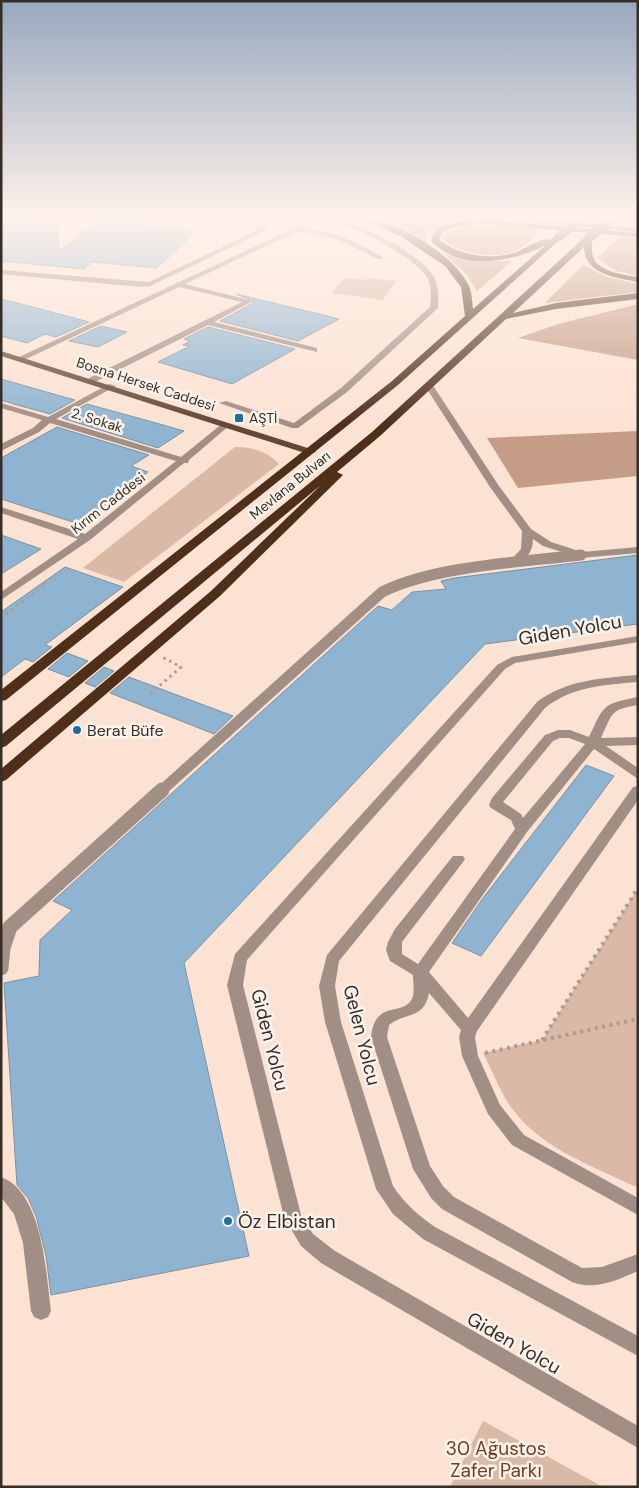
<svg xmlns="http://www.w3.org/2000/svg" width="639" height="1488" font-family="'DM Sans',sans-serif">
<style>
.green{fill:#dab9a6}
.forest{fill:#c59d86}
.building{fill:#8fb4d1;stroke:#7c91a1}
.lines{fill:none;stroke-linecap:round;stroke-linejoin:round}
.path-far1{stroke:#af9b90;stroke-width:3;stroke-dasharray:2.5 4;stroke-linecap:butt}
.path{stroke:#af9b90;stroke-width:4;stroke-dasharray:3 4.5;stroke-linecap:butt}
.minor{fill:#a18f85;fill-rule:evenodd}
.major{fill:#654736;fill-rule:evenodd}
.highway{fill:#4f2e1a;fill-rule:evenodd}
.minor-bridge-far1{stroke:#a18f85;stroke-width:11}
.minor-bridge{stroke:#a18f85;stroke-width:15}
.highway-bridge{stroke:#4f2e1a;stroke-width:9}
.poi-dot{fill:#1e6e9f;stroke:#fdf3ed;stroke-width:2}
.labels{text-anchor:middle;dominant-baseline:central;stroke-width:5;stroke-linejoin:round;paint-order:stroke}
.far-street-label{font-size:14px;fill:#362d27;stroke:#fdf3ed}
.far-poi-label{font-size:14px;fill:#362d27;stroke:#fdf3ed;text-anchor:start}
.poi-label{font-size:16px;fill:#362d27;stroke:#fdf3ed;text-anchor:start}
.near-street-label{font-size:19px;fill:#362d27;stroke:#fdf3ed}
.near-poi-label{font-size:19px;fill:#362d27;stroke:#fdf3ed;text-anchor:start}
.near-park-label{font-size:19px;fill:#743e1b;stroke:#fdf3ed}
</style>
<rect width="100%" height="100%" fill="#fce2d3"/>
<path class="green" d="M 344,278 L 366,280 L 368,278 L 396,281 L 383,300 L 332,293 Z
M 235,447 C 252,447 267,451 279,464 L 124,582 L 83,568 Z
M 638,888 L 638,1188 C 595,1167 544,1150 514,1111 C 501,1095 493,1072 483,1053 L 542,1040 Z
M 483,1421 L 603,1487 L 450,1487 Z"/>
<path class="forest" d="M 375,217 L 452,222 L 433,228 L 425,237 L 427,243 L 404,228 Z
M 491,225 L 543,229 C 535,236 527,244 519,249 C 499,260 460,255 444,240 L 447,233 L 468,226 Z
M 621,236 L 638,238 L 638,276 L 616,271 L 597,258 Z
M 443,253 L 470,260 L 512,261 L 477,291 L 467,275 Z
M 583,265 L 607,277 L 638,284 L 638,292 L 545,303 Z
M 638,304 L 638,360 L 518,338 L 558,324 Z
M 638,431 L 638,476 L 518,488 L 487,438 Z"/>
<path class="building" d="M 103,217 L 142,220 L 136,225 L 193,230 L 188,234 L 193,234 L 157,268 L 92,262 L 84,269 L 1,261 L 1,219 L 58,224 L 59,251 Z
M 236,294 L 319,314 L 339,319 L 298,341 L 220,321 L 255,302 Z
M 1,299 L 29,306 L 89,322 L 56,337 L 45,334 L 27,343 L 1,336 Z
M 101,326 L 127,332 L 98,347 L 69,341 Z
M 208,327 L 295,349 L 232,384 L 158,362 L 190,346 L 183,345 L 190,341 L 184,339 Z
M 1,379 L 50,393 L 75,400 L 50,414 L 17,405 L 1,400 Z
M 87,404 L 149,421 L 184,431 L 158,448 L 62,418 Z
M 57,427 L 149,455 L 131,466 L 148,472 L 79,524 L 1,499 L 1,458 Z
M 1,535 L 41,549 L 1,574 Z
M 638,555 L 638,624 L 485,644 L 184,963 L 249,1256 L 51,1295 L 46,1256 L 36,1216 L 28,1198 L 17,1185 L 4,983 L 39,976 L 40,940 L 72,910 L 53,901 L 378,606 L 392,610 L 412,592 L 446,589 L 441,581 L 454,578 Z
M 65,567 L 123,587 L 45,645 L 52,647 L 33,662 L 25,659 L 1,677 L 1,612 Z
M 67,653 L 88,661 L 69,677 L 48,669 Z
M 104,667 L 114,671 L 95,687 L 85,683 Z
M 129,677 L 233,716 L 214,734 L 110,693 Z
M 586,765 L 614,776 L 481,956 L 452,943 L 483,898 Z"/>
<g class="lines">
<path class="path-far1" d="M 6,614 L 46,584 L 43,583
M 150,694 L 181,667 L 162,657"/>
<path class="path" d="M 542,1040 L 638,888
M 485,1053 L 638,1019"/>
<path class="minor" d="M 213,217 C 229,217 259,213 267,230 L 150,286 L 140,287 L 1,274 L 1,270 L 149,282 L 260,229 L 251,223 Z
M 327,217 C 356,222 419,251 434,277 C 439,287 438,298 438,308 L 347,392 L 298,428 L 292,428 L 219,403 L 226,401 L 294,423 L 341,388 L 430,307 C 431,297 432,286 427,277 C 414,257 350,222 326,221 C 319,221 311,225 304,228 C 333,231 358,242 382,257 L 382,259 L 378,259 L 339,240 L 298,231 L 185,284 L 253,301 L 214,322 L 317,348 L 317,352 L 208,325 L 95,382 L 89,382 L 89,378 L 242,302 L 179,287 L 24,360 L 17,358 L 305,223 Z
M 109,384 L 116,386 L 56,419 L 181,457 L 223,423 L 230,425 L 189,460 L 188,463 L 184,463 L 90,540 L 1,600 L 1,592 L 78,539 L 1,513 L 1,507 L 85,534 L 176,461 L 50,423 L 39,432 L 1,451 L 1,444 L 33,428 L 42,420 L 1,408 L 1,403 L 48,417 Z
M 426,384 L 432,384 L 499,486 L 531,529 L 551,542 L 582,552 L 638,547 L 638,553 L 581,558 L 543,546 L 533,539 C 533,551 527,558 518,565 L 510,565 L 510,561 L 521,549 L 522,531 L 490,487 L 425,386 Z
M 638,636 L 638,642 L 515,663 L 505,669 L 247,960 L 243,985 L 301,1215 L 313,1234 L 335,1251 L 638,1426 L 638,1448 L 321,1263 L 301,1246 L 284,1217 L 227,985 L 235,954 L 497,665 L 512,657 Z
M 638,675 L 638,682 C 604,685 573,686 545,708 L 339,961 L 335,986 L 341,1022 L 393,1186 C 404,1203 419,1216 435,1227 L 638,1336 L 638,1356 L 423,1239 L 393,1214 L 376,1189 L 325,1022 L 319,986 L 327,955 L 537,702 C 566,680 602,678 638,675 Z
M 638,697 L 638,705 C 609,710 613,713 601,738 L 638,737 L 638,745 L 606,746 L 638,768 L 638,779 L 594,749 L 527,832 L 429,972 L 468,1018 L 633,787 L 638,786 L 638,800 L 477,1031 L 475,1037 L 478,1056 L 500,1105 L 524,1135 L 638,1198 L 638,1215 L 512,1145 L 488,1114 L 462,1056 L 459,1037 L 461,1030 L 429,993 C 424,1020 405,1012 389,1025 L 387,1037 L 430,1166 L 443,1186 L 454,1197 L 582,1268 L 602,1267 L 638,1254 L 638,1271 C 617,1280 595,1291 572,1282 L 442,1209 L 431,1198 L 413,1169 L 371,1037 C 375,999 402,1017 412,999 C 415,992 413,982 413,975 L 390,961 L 386,950 L 388,942 L 395,929 L 453,856 L 463,856 L 465,859 L 463,862 L 402,942 L 402,954 L 418,964 L 515,829 L 511,820 L 491,808 L 489,805 L 492,798 L 545,735 L 558,730 L 570,730 L 589,737 C 604,705 602,704 638,697 ZM 560,738 L 569,738 L 585,744 L 523,818 L 521,814 L 503,802 L 553,741 Z
M 1,1177 C 43,1192 46,1274 51,1311 L 48,1317 L 41,1320 L 34,1317 L 31,1311 L 23,1243 L 14,1214 L 1,1197 Z"/>
<path class="major" d="M 422,217 L 453,217 L 481,221 L 478,223 Z
M 477,217 L 506,217 L 638,228 L 638,232 Z
M 1,351 L 314,450 L 316,452 L 308,454 L 1,356 Z"/>
<path class="highway" d="M 358,217 C 393,217 454,254 469,286 C 472,293 472,301 473,309 L 546,245 C 512,262 461,272 431,241 L 436,229 L 447,224 L 478,219 L 638,233 L 638,237 L 478,223 L 452,228 L 442,232 L 439,240 C 461,256 489,260 514,253 C 524,250 542,236 550,240 L 557,234 L 564,236 L 398,385 L 6,700 L 1,701 L 1,690 L 392,381 L 465,316 L 461,287 L 445,266 L 402,237 Z
M 610,217 L 638,217 L 638,221 Z
M 585,237 L 592,239 C 592,245 591,253 594,259 C 600,272 625,275 638,277 L 638,282 C 616,278 584,274 584,247 L 513,313 L 556,303 L 638,293 L 638,299 L 556,309 L 506,319 L 380,436 L 337,472 L 343,475 L 341,477 L 220,596 L 6,780 L 1,782 L 1,769 L 211,591 L 321,485 L 6,746 L 1,748 L 1,735 L 372,432 Z"/>
<path class="minor-bridge-far1" d="M 160,792 L 382,592 C 434,566 522,562 581,555"/>
<path class="minor-bridge" d="M 1,968 L 3,948 L 10,927 L 162,790"/>
<path class="highway-bridge" d="M 560,236 L 582,217
M 588,239 L 613,217"/>
</g>
<linearGradient id="sky" x2="0" y2="1"><stop stop-color="#97a8be"/><stop offset="0.51" stop-color="#fef2eb"/><stop offset="1" stop-color="#fef2eb" stop-opacity="0"/></linearGradient>
<rect width="639" height="426" fill="url(#sky)"/>
<g class="poi-dot">
<rect x="234" y="413" width="10" height="10" rx="2.5"/>
<circle cx="77" cy="730" r="5"/>
<circle cx="228" cy="1221" r="5"/>
</g>
<g class="labels">
<g class="far-street-label">
<text transform="translate(146 384) rotate(18)">Bosna Hersek Caddesi</text>
<text transform="translate(97 420) rotate(17)">2. Sokak</text>
<text transform="translate(290 485) rotate(-39)">Mevlana Bulvarı</text>
<text transform="translate(108 503) rotate(-38)">Kırım Caddesi</text>
</g>
<g class="far-poi-label">
<text x="249" y="418">AŞTİ</text>
</g>
<g class="poi-label">
<text x="87" y="730">Berat Büfe</text>
</g>
<g class="near-street-label">
<text transform="translate(570 630) rotate(-10)">Giden Yolcu</text>
<text transform="translate(362 1035) rotate(76)">Gelen Yolcu</text>
<text transform="translate(270 1040) rotate(76)">Giden Yolcu</text>
<text transform="translate(514 1343) rotate(30)">Giden Yolcu</text>
</g>
<g class="near-poi-label">
<text x="238" y="1221">Öz Elbistan</text>
</g>
<g class="near-park-label">
<text x="496" y="1448">30 Ağustos<tspan x="496" dy="22">Zafer Parkı</tspan></text>
</g>
</g>
<rect width="639" height="1488" fill="none" stroke="#362d27" stroke-width="5"/>
</svg>
